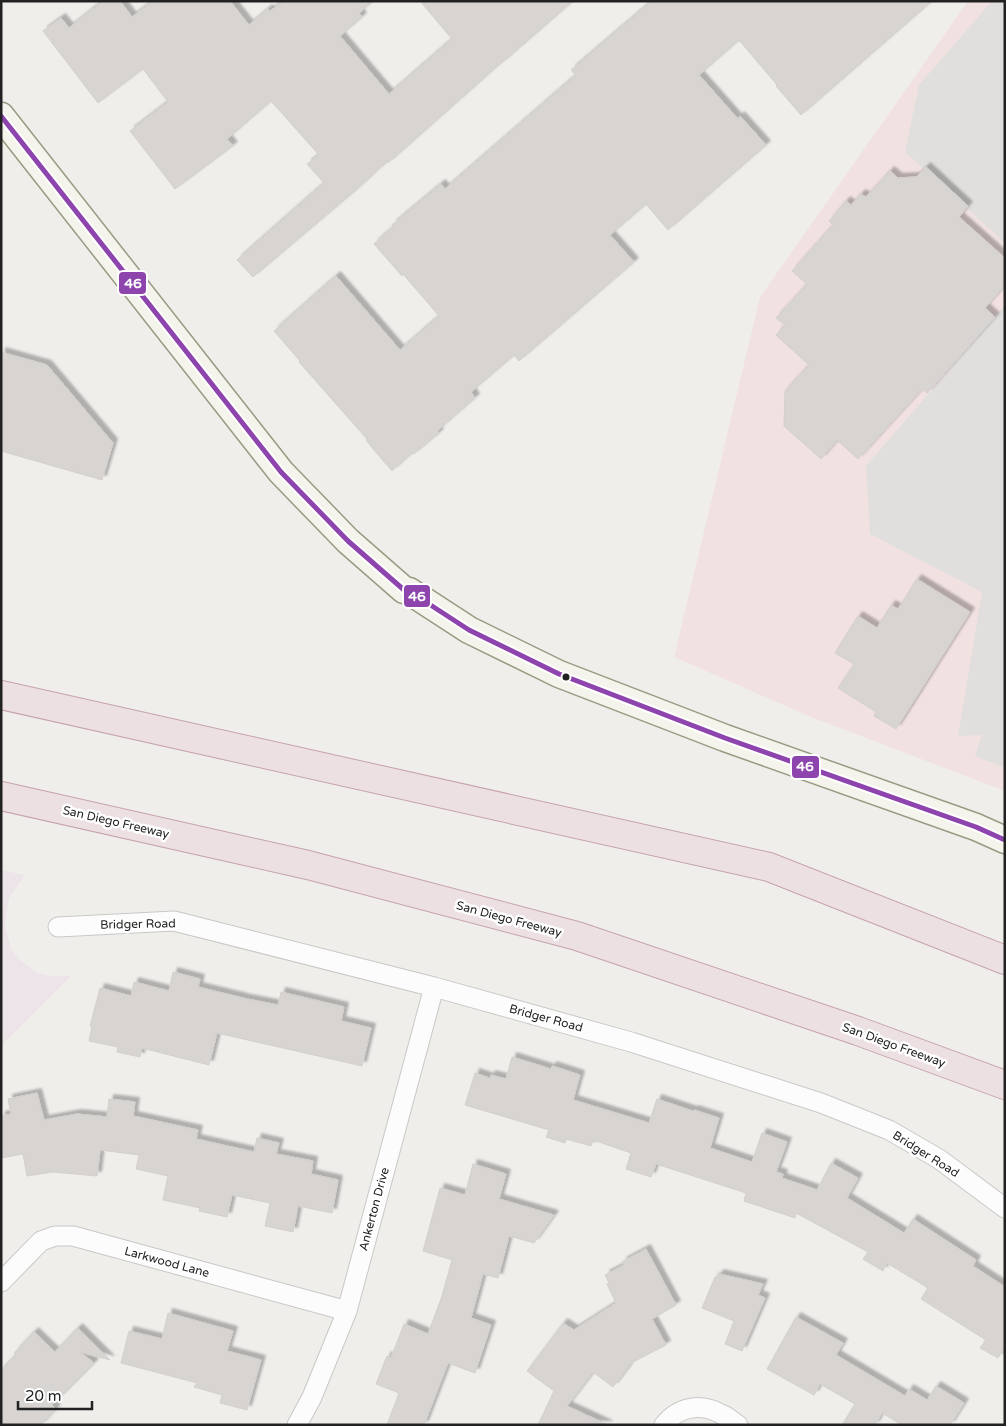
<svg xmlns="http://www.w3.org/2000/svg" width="1006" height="1426" font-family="'Varela Round',sans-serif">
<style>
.commercial{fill:#f1e2e1}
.industrial{fill:#ede4e9}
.parking{fill:#e0dfde}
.building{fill:#d7d4d2;stroke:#d3cfcc;filter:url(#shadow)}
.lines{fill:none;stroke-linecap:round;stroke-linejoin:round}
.street-casing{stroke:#c9c8c7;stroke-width:21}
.secondary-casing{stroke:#999a82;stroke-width:29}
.highway-casing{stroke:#c6a2ad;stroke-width:30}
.street{stroke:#fdfcfc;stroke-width:19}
.secondary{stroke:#f4f4ed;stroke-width:26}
.highway{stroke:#ece0e2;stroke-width:28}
.bus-1-casing{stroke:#fff;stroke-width:9}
.bus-1{stroke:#8e44ad;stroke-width:5}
.bus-dot{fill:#222;stroke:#fff;stroke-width:2}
.labels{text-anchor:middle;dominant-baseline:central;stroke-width:5;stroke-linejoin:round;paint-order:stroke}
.street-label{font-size:12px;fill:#222;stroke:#fff}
.line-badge{stroke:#fff;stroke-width:2}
.badge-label{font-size:14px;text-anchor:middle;font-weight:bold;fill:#fff}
</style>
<defs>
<filter id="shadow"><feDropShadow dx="4.5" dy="-4.5" stdDeviation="1" flood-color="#0004"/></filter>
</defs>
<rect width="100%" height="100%" fill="#f0eeeb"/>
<path class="commercial" d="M 968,1 L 1005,1 L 1005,791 L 811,717 L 674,657 L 760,297 Z"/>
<path class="industrial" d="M 1,870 L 25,875 L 9,898 L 5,924 L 11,950 L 19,959 L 37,973 L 49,976 L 71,976 L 1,1046 Z"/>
<path class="parking" d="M 992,1 L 1005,1 L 1005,243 L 905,152 L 919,85 Z
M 1005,305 L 1005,768 L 975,756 L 982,735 L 958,736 L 982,592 L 870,534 L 866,466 Z"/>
<path class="building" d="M 103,1 L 120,1 L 132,17 L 153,1 L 230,1 L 249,25 L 268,9 L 270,11 L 284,1 L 373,1 L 359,13 L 362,17 L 340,36 L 389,94 L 452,39 L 420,1 L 573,1 L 504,61 L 503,61 L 388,163 L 387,161 L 357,189 L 253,277 L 237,260 L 324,183 L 307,164 L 319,155 L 271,101 L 227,139 L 233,146 L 175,189 L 130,131 L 168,102 L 143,69 L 98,103 L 43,31 L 61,18 L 69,28 Z
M 652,1 L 932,1 L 801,115 L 776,86 L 777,85 L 739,40 L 699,75 L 738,119 L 740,116 L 766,145 L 668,230 L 646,204 L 610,235 L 634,262 L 519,361 L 514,355 L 471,392 L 475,398 L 437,431 L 439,433 L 414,454 L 413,452 L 392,471 L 373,449 L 366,440 L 367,439 L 299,362 L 300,361 L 274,331 L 336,276 L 400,350 L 439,316 L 403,274 L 402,276 L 374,244 L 393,227 L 392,225 L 411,209 L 441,184 L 445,189 L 530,115 L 576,75 L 571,70 Z
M 926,167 L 968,206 L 959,217 L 1005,258 L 1005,285 L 985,308 L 995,317 L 927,393 L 922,389 L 858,459 L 837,440 L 821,459 L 784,426 L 785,391 L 809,365 L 776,335 L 785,325 L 776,318 L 807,284 L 792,271 L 833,225 L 829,221 L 846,201 L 851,205 L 861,194 L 866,197 L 890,171 L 898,178 L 916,177 Z
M 1,352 L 47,365 L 113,443 L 102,480 L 1,451 Z
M 917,579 L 970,612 L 896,729 L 874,716 L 876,712 L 838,688 L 854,664 L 835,653 L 858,616 L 877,628 L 891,605 L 898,609 Z
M 173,972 L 200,979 L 198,987 L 247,999 L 278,1005 L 281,992 L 344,1007 L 341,1021 L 371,1028 L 362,1066 L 217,1033 L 209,1065 L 142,1048 L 140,1057 L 117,1052 L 118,1047 L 89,1041 L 92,1026 L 90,1026 L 100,988 L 131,996 L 134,982 L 169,991 Z
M 512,1057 L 551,1069 L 552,1066 L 580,1075 L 573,1100 L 649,1123 L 657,1099 L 693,1111 L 694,1110 L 719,1118 L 710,1148 L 752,1162 L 762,1133 L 787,1142 L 776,1172 L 783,1174 L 782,1178 L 817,1190 L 831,1163 L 858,1178 L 847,1198 L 904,1233 L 913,1219 L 976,1260 L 973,1266 L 1005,1287 L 1005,1352 L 1003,1350 L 998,1358 L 980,1348 L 986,1340 L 921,1299 L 928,1288 L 887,1263 L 883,1271 L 863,1259 L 868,1252 L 796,1213 L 795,1218 L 744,1201 L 746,1193 L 656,1164 L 651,1177 L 626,1169 L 631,1153 L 593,1140 L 591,1146 L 566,1139 L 565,1143 L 546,1137 L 549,1130 L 465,1105 L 475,1073 L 490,1078 L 491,1075 L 506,1079 Z
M 37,1093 L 44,1120 L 77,1114 L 107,1117 L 109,1099 L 135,1102 L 133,1116 L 198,1130 L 196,1139 L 254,1152 L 257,1138 L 279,1143 L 276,1154 L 313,1161 L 311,1174 L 338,1180 L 332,1213 L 298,1206 L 293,1232 L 265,1226 L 270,1203 L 232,1195 L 227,1217 L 199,1211 L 200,1208 L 163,1200 L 168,1176 L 136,1169 L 139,1155 L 100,1150 L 97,1176 L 53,1172 L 27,1176 L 23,1154 L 1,1158 L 1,1116 L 11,1114 L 8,1099 Z
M 473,1164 L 506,1174 L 499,1199 L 554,1215 L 534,1243 L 509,1236 L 498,1278 L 483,1274 L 471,1318 L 491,1325 L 475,1373 L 448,1363 L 424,1425 L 387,1425 L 399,1393 L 376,1384 L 387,1356 L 391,1358 L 404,1324 L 428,1334 L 442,1296 L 452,1260 L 423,1251 L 440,1188 L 465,1195 Z
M 646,1249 L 676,1305 L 652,1319 L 666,1345 L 631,1363 L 613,1387 L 593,1372 L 567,1406 L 608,1425 L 538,1425 L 554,1391 L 527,1371 L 563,1323 L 574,1330 L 616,1303 L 607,1284 L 609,1283 L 605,1275 L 624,1265 L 622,1262 Z
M 719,1274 L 763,1284 L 758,1295 L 765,1298 L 742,1351 L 725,1344 L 734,1321 L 702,1308 L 715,1277 L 717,1278 Z
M 168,1313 L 233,1331 L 227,1351 L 261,1360 L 247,1410 L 220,1403 L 222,1395 L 194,1387 L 197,1383 L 121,1363 L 129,1331 L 162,1339 Z
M 796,1317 L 843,1343 L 836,1355 L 905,1396 L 909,1389 L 927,1400 L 936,1386 L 964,1403 L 950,1425 L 902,1425 L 882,1413 L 875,1425 L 842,1425 L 855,1404 L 820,1384 L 814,1395 L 767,1369 Z
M 78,1328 L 110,1360 L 80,1352 L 94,1363 L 52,1405 L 56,1409 L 41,1425 L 1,1425 L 1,1370 L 16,1355 L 14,1353 L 34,1332 L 55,1352 Z"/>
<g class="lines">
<defs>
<path id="street" d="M 58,927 L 174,921 L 434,987 L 631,1042 L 821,1103 L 889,1130 L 939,1159 L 1005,1208
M 1,1282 L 41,1241 L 55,1236 L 73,1236 L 347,1311
M 297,1425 L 312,1397 L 347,1311 L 434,987
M 664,1425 C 679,1406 701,1403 721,1414 C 727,1416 732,1421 738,1425"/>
<path id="secondary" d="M 1,116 L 281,472 L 348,541 L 404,590 L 409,591 L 469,630 L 559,674 L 725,738 L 976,827 L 1005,840"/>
<path id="highway" d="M 1,695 L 769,867 L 1005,960
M 1,796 L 308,865 L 577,936 L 858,1031 L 1005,1085"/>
</defs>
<use href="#street" class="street-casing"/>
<use href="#secondary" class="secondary-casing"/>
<use href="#highway" class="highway-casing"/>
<use href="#street" class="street"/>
<use href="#secondary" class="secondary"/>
<use href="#highway" class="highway"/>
<defs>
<path id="bus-1" d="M 1,116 L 281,472 L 348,541 L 404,590 L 409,591 L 469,630 L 559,674 L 725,738 L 976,827 L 1005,840"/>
</defs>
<use href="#bus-1" class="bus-1-casing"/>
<use href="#bus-1" class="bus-1"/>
</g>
<circle class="bus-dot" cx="566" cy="677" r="4.5"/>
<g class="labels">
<g class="street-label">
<text transform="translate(116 822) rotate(13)">San Diego Freeway</text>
<text transform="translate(509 919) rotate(15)">San Diego Freeway</text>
<text transform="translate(138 924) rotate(-1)">Bridger Road</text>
<text transform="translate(546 1018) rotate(15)">Bridger Road</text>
<text transform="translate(894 1045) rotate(20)">San Diego Freeway</text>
<text transform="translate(926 1154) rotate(32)">Bridger Road</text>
<text transform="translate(374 1209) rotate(-75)">Ankerton Drive</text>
<text transform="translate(167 1262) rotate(15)">Larkwood Lane</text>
</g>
</g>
<g class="line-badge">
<rect x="118" y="271" width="29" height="24" rx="5" fill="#8e44ad"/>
<rect x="403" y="584" width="28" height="24" rx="5" fill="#8e44ad"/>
<rect x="791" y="755" width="29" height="24" rx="5" fill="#8e44ad"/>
</g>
<g class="badge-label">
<text x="133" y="288">46</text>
<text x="417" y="601">46</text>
<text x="805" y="771">46</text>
</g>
<rect width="1006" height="1426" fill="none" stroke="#222222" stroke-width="5"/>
<path d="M18 1401v8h74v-8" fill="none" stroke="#222222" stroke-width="2.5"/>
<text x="25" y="1401" font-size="15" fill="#222222" stroke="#ffffff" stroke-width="4" paint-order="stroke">20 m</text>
</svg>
